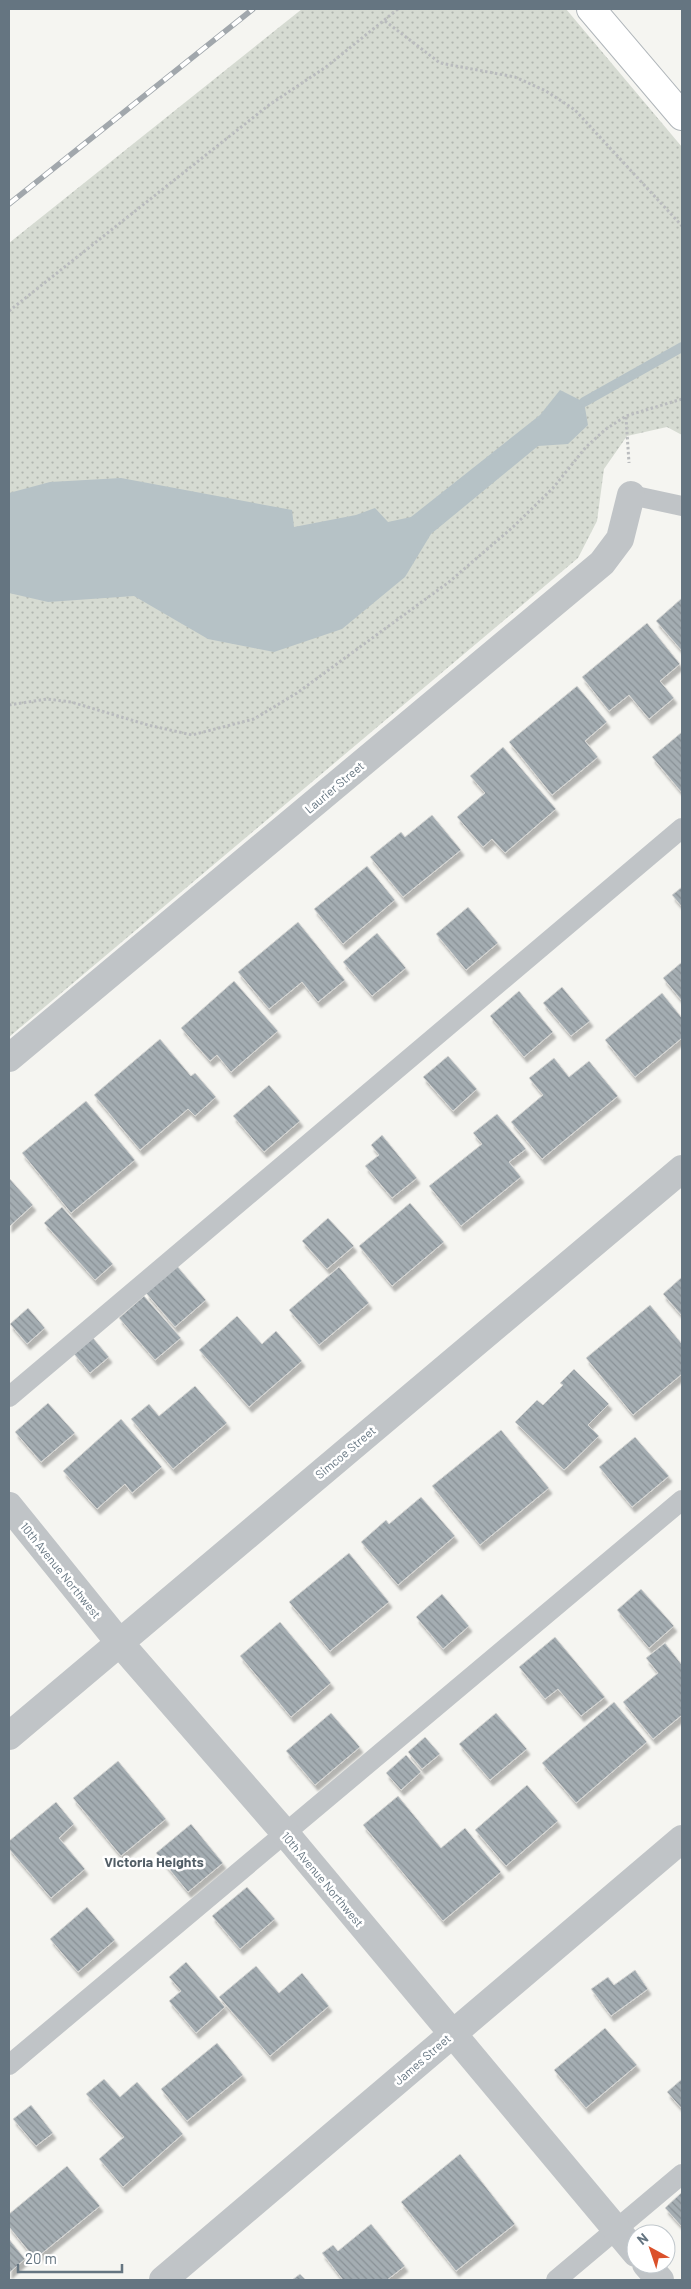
<svg xmlns="http://www.w3.org/2000/svg" width="691" height="2289" font-family="Barlow,sans-serif">
<style>
.grass{fill:url(#grass-dots)}
.water{fill:#b6c2c6}
.lines{fill:none;stroke-linecap:round;stroke-linejoin:round}
.stream{stroke:#b6c2c6;stroke-width:10}
.building{fill:url(#building-back-hatch);stroke:#d6d6d4;filter:url(#shadow)}
.secondary-casing{stroke:#b0b6ba;stroke-width:30}
.path{stroke:#babcbe;stroke-width:3;stroke-dasharray:2.5 2.5;stroke-linecap:butt}
.service{stroke:#c0c4c7;stroke-width:20}
.minor{stroke:#c0c4c7;stroke-width:28}
.secondary{stroke:#fff;stroke-width:28}
.rail-casing{stroke:#a1a7ac;stroke-width:5.5}
.rail{stroke:#fff;stroke-width:4;stroke-dasharray:11;stroke-linecap:butt}
.labels{text-anchor:middle;dominant-baseline:central;stroke-width:5;stroke-linejoin:round;paint-order:stroke}
.street-label{font-size:12px;fill:#657581;stroke:#fff}
.neighbourhood-label{font-size:14px;font-weight:bold;fill:#525e66;stroke:#fff}
</style>
<defs>
<pattern id="grass-dots" width="8" height="8" patternUnits="userSpaceOnUse" patternTransform="scale(1.25)"><rect width="8" height="8" fill="#d6dbd2"/><path d="M2 2h.1M6 6h.1" fill="none" stroke="#b1b6b0" stroke-width="1.8" stroke-linecap="round"/></pattern>
<pattern id="building-back-hatch" width="6" height="6" patternUnits="userSpaceOnUse" patternTransform="scale(1.25)"><rect width="6" height="6" fill="#a4adb2"/><path d="M-1 5l2 2M0 0l6 6M5-1l2 2" fill="none" stroke="#899196"/></pattern>
<filter id="shadow"><feDropShadow dx="3" dy="5.5" stdDeviation="1" flood-color="#0004"/></filter>
</defs>
<rect width="100%" height="100%" fill="#f5f5f1"/>
<path class="grass" d="M 302,9 L 566,9 L 682,147 L 682,435 L 667,427 L 627,436 L 604,469 L 597,521 L 578,558 L 9,1037 L 9,243 Z"/>
<path class="water" d="M 560,390 L 584,402 L 588,425 L 568,444 L 538,446 L 431,534 L 405,577 L 342,629 L 274,652 L 208,639 L 134,596 L 48,602 L 9,593 L 9,493 L 50,482 L 121,478 L 292,510 L 294,527 L 356,515 L 375,508 L 388,522 L 411,517 L 540,415 Z"/>
<g class="lines">
<path class="stream" d="M 584,402 L 682,347"/>
</g>
<path class="building" d="M 682,598 L 682,651 L 656,621 Z
M 647,623 L 680,664 L 660,681 L 674,698 L 649,719 L 629,695 L 609,711 L 582,677 Z
M 577,686 L 607,722 L 585,741 L 598,757 L 552,795 L 509,742 Z
M 682,732 L 682,793 L 652,757 Z
M 503,747 L 556,809 L 505,853 L 492,839 L 483,847 L 457,817 L 485,793 L 470,776 Z
M 432,815 L 461,850 L 403,897 L 370,857 L 401,832 L 405,837 Z
M 367,866 L 395,900 L 343,944 L 314,909 Z
M 682,887 L 682,907 L 672,895 Z
M 468,907 L 498,943 L 466,970 L 436,934 Z
M 298,922 L 345,980 L 318,1002 L 302,982 L 269,1009 L 238,972 Z
M 377,933 L 406,968 L 372,996 L 343,962 Z
M 682,962 L 682,1001 L 663,978 Z
M 234,981 L 278,1031 L 231,1072 L 217,1055 L 210,1061 L 181,1028 Z
M 562,987 L 590,1021 L 571,1036 L 543,1003 Z
M 519,991 L 553,1032 L 524,1057 L 490,1016 Z
M 662,993 L 682,1018 L 682,1038 L 635,1077 L 605,1040 Z
M 160,1039 L 191,1076 L 195,1073 L 216,1097 L 195,1116 L 188,1109 L 140,1150 L 94,1095 Z
M 448,1056 L 477,1089 L 453,1111 L 423,1077 Z
M 554,1058 L 569,1077 L 589,1061 L 618,1096 L 542,1159 L 511,1122 L 543,1095 L 529,1078 Z
M 269,1085 L 300,1121 L 264,1152 L 233,1116 Z
M 86,1101 L 135,1160 L 71,1213 L 22,1153 Z
M 497,1114 L 526,1149 L 509,1162 L 521,1177 L 461,1226 L 429,1186 L 482,1144 L 473,1133 Z
M 382,1135 L 417,1178 L 392,1198 L 365,1166 L 379,1155 L 371,1145 Z
M 9,1178 L 33,1205 L 9,1227 Z
M 410,1203 L 444,1242 L 392,1286 L 359,1246 Z
M 62,1207 L 113,1264 L 95,1280 L 44,1223 Z
M 328,1218 L 354,1246 L 327,1269 L 302,1241 Z
M 177,1266 L 206,1300 L 175,1327 L 146,1293 Z
M 339,1267 L 369,1303 L 319,1345 L 289,1310 Z
M 682,1277 L 682,1316 L 663,1294 Z
M 144,1296 L 181,1338 L 155,1360 L 119,1318 Z
M 650,1305 L 682,1344 L 682,1374 L 633,1415 L 586,1358 Z
M 28,1308 L 45,1328 L 27,1344 L 10,1324 Z
M 237,1316 L 262,1344 L 276,1331 L 302,1361 L 249,1407 L 199,1350 Z
M 93,1338 L 109,1357 L 90,1373 L 74,1354 Z
M 574,1369 L 609,1404 L 588,1425 L 599,1436 L 564,1470 L 515,1422 L 537,1400 L 543,1405 L 563,1385 L 560,1383 Z
M 195,1386 L 227,1423 L 173,1469 L 131,1419 L 149,1404 L 159,1416 Z
M 48,1403 L 75,1433 L 41,1462 L 15,1432 Z
M 121,1419 L 162,1467 L 132,1493 L 125,1484 L 97,1509 L 63,1471 Z
M 501,1430 L 549,1488 L 480,1545 L 432,1486 Z
M 635,1437 L 669,1476 L 632,1507 L 599,1467 Z
M 421,1497 L 455,1536 L 398,1585 L 361,1542 L 386,1520 L 389,1524 Z
M 349,1553 L 389,1602 L 330,1651 L 289,1602 Z
M 641,1589 L 674,1626 L 649,1648 L 617,1610 Z
M 442,1594 L 469,1626 L 443,1649 L 416,1617 Z
M 280,1622 L 331,1683 L 291,1717 L 240,1656 Z
M 555,1637 L 605,1697 L 581,1716 L 558,1689 L 545,1699 L 519,1667 Z
M 665,1643 L 682,1665 L 682,1715 L 653,1739 L 623,1702 L 658,1673 L 646,1658 Z
M 614,1702 L 647,1742 L 576,1803 L 542,1763 Z
M 331,1713 L 360,1747 L 315,1785 L 286,1751 Z
M 496,1713 L 527,1749 L 490,1780 L 459,1744 Z
M 425,1737 L 440,1754 L 422,1769 L 408,1752 Z
M 406,1755 L 421,1772 L 401,1790 L 386,1773 Z
M 118,1761 L 166,1819 L 121,1856 L 73,1798 Z
M 527,1785 L 558,1821 L 506,1866 L 475,1830 Z
M 398,1796 L 441,1848 L 465,1828 L 501,1872 L 443,1921 L 363,1825 Z
M 56,1802 L 74,1824 L 59,1838 L 85,1869 L 51,1898 L 9,1849 L 9,1841 Z
M 191,1824 L 223,1863 L 188,1892 L 156,1853 Z
M 247,1887 L 275,1919 L 240,1949 L 212,1916 Z
M 87,1907 L 115,1940 L 78,1972 L 50,1939 Z
M 186,1962 L 225,2007 L 196,2033 L 169,2001 L 181,1991 L 169,1977 Z
M 256,1966 L 279,1993 L 302,1973 L 329,2006 L 270,2056 L 219,1997 Z
M 635,1970 L 648,1989 L 611,2016 L 591,1989 L 608,1977 L 614,1985 Z
M 605,2028 L 637,2065 L 586,2108 L 554,2070 Z
M 217,2043 L 243,2075 L 187,2121 L 161,2089 Z
M 104,2079 L 120,2097 L 137,2082 L 183,2134 L 123,2187 L 99,2159 L 124,2137 L 86,2094 Z
M 682,2079 L 682,2109 L 667,2092 Z
M 31,2105 L 53,2133 L 36,2146 L 13,2119 Z
M 460,2154 L 515,2224 L 456,2271 L 401,2202 Z
M 67,2166 L 100,2206 L 35,2259 L 9,2227 L 9,2214 Z
M 682,2192 L 682,2227 L 665,2208 Z
M 371,2224 L 405,2266 L 387,2280 L 343,2280 L 322,2253 L 333,2245 L 338,2251 Z
M 9,2239 L 25,2259 L 9,2273 Z
M 300,2274 L 306,2280 L 292,2280 Z"/>
<g class="lines">
<defs>
<path id="secondary" d="M 591,9 L 682,116"/>
</defs>
<use href="#secondary" class="secondary-casing"/>
<path class="path" d="M 385,21 L 440,63 L 515,77 L 546,91 L 575,110 L 682,226
M 9,311 L 269,105 L 326,67 L 398,9
M 626,417 L 629,463
M 9,705 L 47,699 L 71,702 L 148,725 L 192,735 L 254,719 L 297,693 L 449,582 L 513,527 L 553,488 L 586,447 L 606,429 L 626,416 L 682,399"/>
<path class="service" d="M 631,495 L 682,506
M 9,1397 L 682,828
M 9,2065 L 682,1500
M 556,2280 L 682,2174"/>
<path class="minor" d="M 9,1058 L 602,563 L 620,539 L 631,495
M 9,1506 L 119,1642 L 285,1833 L 636,2253
M 9,1736 L 682,1169
M 646,2264 L 660,2280
M 163,2280 L 682,1839"/>
<use href="#secondary" class="secondary"/>
<defs>
<path id="rail" d="M 9,204 L 253,9"/>
</defs>
<use href="#rail" class="rail-casing"/>
<use href="#rail" class="rail"/>
</g>
<g class="labels">
<g class="street-label">
<text transform="translate(334 787) rotate(-40)">Laurier Street</text>
<text transform="translate(345 1452) rotate(-40)">Simcoe Street</text>
<text transform="translate(61 1570) rotate(51)">10th Avenue Northwest</text>
<text transform="translate(323 1879) rotate(50)">10th Avenue Northwest</text>
<text transform="translate(422 2059) rotate(-41)">James Street</text>
</g>
<g class="neighbourhood-label">
<text x="154" y="1861">Victoria Heights</text>
</g>
</g>
<rect width="691" height="2289" fill="none" stroke="#657581" stroke-width="20"/>
<g transform="translate(651 2249) rotate(320)"><circle r="24" fill="#ffffff" stroke="#c1c8cd"/>
<path d="M0-4L9 19L0 12L-9 19Z" fill="#db512b"/>
<text y="-8" font-size="14" font-weight="bold" text-anchor="middle" fill="#657581">N</text>
</g>
<path d="M18 2264v8h104v-8" fill="none" stroke="#657581" stroke-width="2.5"/>
<text x="25" y="2264" font-size="15" fill="#657581" stroke="#ffffff" stroke-width="4" paint-order="stroke">20 m</text>
</svg>
